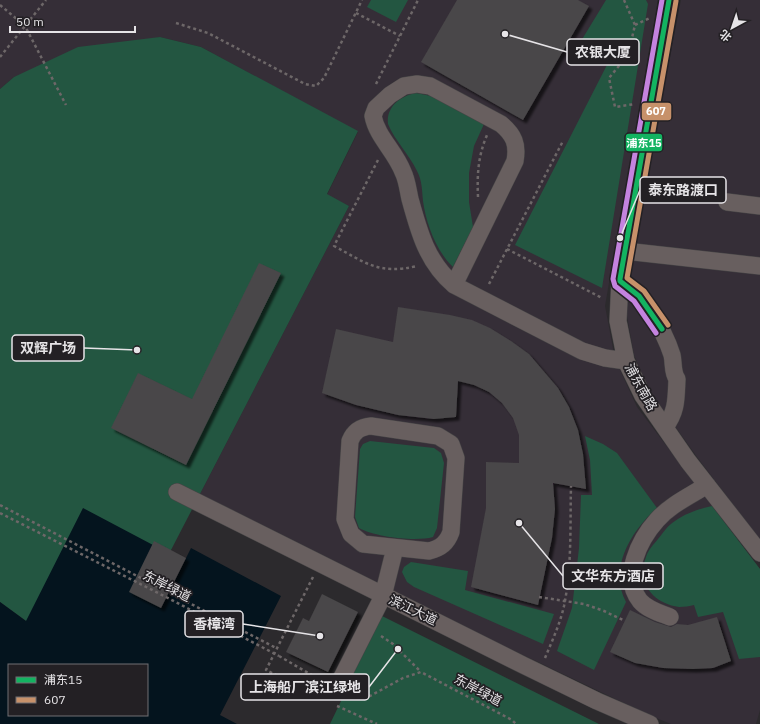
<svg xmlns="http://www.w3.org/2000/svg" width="760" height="724" font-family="'IBM Plex Sans','Noto Sans SC',sans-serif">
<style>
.built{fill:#352e37}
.green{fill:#235641}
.water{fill:#04141e;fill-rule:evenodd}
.building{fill:#484648;filter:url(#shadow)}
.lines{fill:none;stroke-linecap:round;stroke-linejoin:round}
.minor-casing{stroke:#464546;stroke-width:18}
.path{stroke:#6d6768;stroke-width:2.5;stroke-dasharray:3 3;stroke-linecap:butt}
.minor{stroke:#685f5f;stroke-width:17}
.path-bridge{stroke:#6d6768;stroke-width:2.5;stroke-dasharray:3 3;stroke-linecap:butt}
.bus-1-casing{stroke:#232024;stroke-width:8}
.bus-2-casing{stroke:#232024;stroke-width:8}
.bus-3-casing{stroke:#232024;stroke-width:8}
.bus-1{stroke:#13b361;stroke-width:5}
.bus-2{stroke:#c7916a;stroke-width:5}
.bus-3{stroke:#c483df;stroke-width:5}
.labels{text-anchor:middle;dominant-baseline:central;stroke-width:3.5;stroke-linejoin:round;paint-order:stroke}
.street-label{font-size:13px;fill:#e6e4e7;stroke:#232024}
.leader{fill:none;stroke:#e6e4e7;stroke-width:1.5}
.callout-dot{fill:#e6e4e7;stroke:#232024;stroke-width:1.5}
.callout{fill:#232024;stroke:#e6e4e7;stroke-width:1.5}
.callout-label{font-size:14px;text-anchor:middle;font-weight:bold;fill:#e6e4e7}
.line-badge{stroke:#232024;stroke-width:1.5}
.badge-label{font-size:11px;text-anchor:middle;font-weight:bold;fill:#fff}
</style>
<defs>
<filter id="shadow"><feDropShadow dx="3.5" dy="3.5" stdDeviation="1" flood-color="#0009"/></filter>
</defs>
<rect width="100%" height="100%" fill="#2c2a2d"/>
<path class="built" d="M 0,0 L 658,0 L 605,306 L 615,359 L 637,407 L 760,569 L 760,710 L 756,724 L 671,724 L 651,716 L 410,601 L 200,494 L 349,206 L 327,195 L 358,132 L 201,47 L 160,37 L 14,77 L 0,89 Z
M 681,0 L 760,0 L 760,540 L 697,457 L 649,390 L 634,355 L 627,316 L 627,277 Z"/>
<path class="green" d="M 371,0 L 408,0 L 396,22 L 367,7 Z
M 606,0 L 646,0 L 648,4 L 602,288 L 515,245 L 610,59 L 581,41 Z
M 160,37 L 201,47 L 358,131 L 327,194 L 349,206 L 171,550 L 26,621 L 0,602 L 0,89 L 14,77 L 78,47 Z
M 416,93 L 436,97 L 484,124 L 474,146 L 469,173 L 469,202 L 473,227 L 453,267 C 436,251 426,223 423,201 C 422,190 422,180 417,171 C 409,154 395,141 388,124 C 386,107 400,96 416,93 Z
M 585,436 L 603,444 L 617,453 L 657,508 C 631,531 608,569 626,602 L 594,670 L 557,651 L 572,608 L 579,548 L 581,495 L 592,495 L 590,460 Z
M 370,441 L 434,448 L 441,453 L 444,463 L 437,528 L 433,537 C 416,542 375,537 359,528 L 355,517 L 360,449 L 363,444 Z
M 712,506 L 760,569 L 760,657 L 739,659 L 723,612 L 698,617 L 694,605 C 690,606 684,607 679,607 C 653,603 636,583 646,557 C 648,550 654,544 658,539 C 663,533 668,525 675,521 C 686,513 699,509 712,506 Z
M 411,562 L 468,571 L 465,590 L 554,614 L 543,644 L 414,587 L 407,582 L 402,572 L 404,567 Z
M 368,609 L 599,724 L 330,724 L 342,699 L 328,691 Z"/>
<path class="water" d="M 83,508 L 153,545 L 161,608 L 191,548 L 281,596 L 220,715 L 237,724 L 0,724 L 0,602 L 26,621 ZM 9,665 L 147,665 L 147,715 L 9,715 Z"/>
<path class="building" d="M 457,0 L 578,0 L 589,6 L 523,120 L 421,62 Z
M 259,263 L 281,273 L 186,465 L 111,428 L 138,373 L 192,399 Z
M 398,307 L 450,315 L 472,320 L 490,328 L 511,341 L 529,354 L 558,388 L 569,407 L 578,430 L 583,454 L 586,489 L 553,483 L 555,509 L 552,538 L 538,605 L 471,587 L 486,508 L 486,462 L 519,463 L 519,435 L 513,418 L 502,403 L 489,392 L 474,385 L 458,381 L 456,417 L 434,419 L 398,415 L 356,405 L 322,393 L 336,329 L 393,342 Z
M 154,541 L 186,558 L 161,608 L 129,592 Z
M 322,594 L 358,612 L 328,672 L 286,652 L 303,618 L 309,621 Z
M 630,610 L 655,622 L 671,627 L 677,624 L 688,625 L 717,617 L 731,661 L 713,668 L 693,669 L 663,668 L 635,663 L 610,652 Z"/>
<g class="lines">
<defs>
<path id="minor" d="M 669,0 L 620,279 L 618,321 L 626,361 L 643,396 L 688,461 L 760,553
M 727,202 L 760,206
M 625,251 L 760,266
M 620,281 C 645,301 662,324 672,355 C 674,363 672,372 677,379 C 676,399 677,411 665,427
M 454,285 L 515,161 C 518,144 514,135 501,124 L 430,86 L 417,84 L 404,86 L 390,95 L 376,108 L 373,116 C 377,137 395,151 403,172 C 407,180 408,190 410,199 C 419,232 427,262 454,285 L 582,351 L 605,358 L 626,361
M 371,426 L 438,436 L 451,444 L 456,458 L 451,532 C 447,543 441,548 429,551 L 363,544 L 351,534 L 345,519 L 350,441 C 354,431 360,427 371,426 Z
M 177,492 L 523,665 L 597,701 L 650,724
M 670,617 C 660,613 648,610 640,601 C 621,577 639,540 657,520 C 670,505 690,496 707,485
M 336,689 L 383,596 L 395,548"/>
</defs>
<use href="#minor" class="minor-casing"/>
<path class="path" d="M 624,0 L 635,25 L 628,55 L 609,78 L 615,107 L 635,104
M 0,5 L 25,26 L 66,105
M 356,13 L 400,36
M 176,23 L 208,33 L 305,84 L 316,86 L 324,78 L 362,0
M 635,25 L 650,18
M 0,57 L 46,0
M 376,84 L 418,0
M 378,160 L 334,246 C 366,263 379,275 417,266
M 478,197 C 477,175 478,156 487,135
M 507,249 L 602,298
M 489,284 L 563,141
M 0,505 L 278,649
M 0,513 L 166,597
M 313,577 L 266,670 L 322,698
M 381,636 L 393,644 L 421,672
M 279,656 L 322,681
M 545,658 C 552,641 560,624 564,606 C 572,567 570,525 571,486
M 351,695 L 370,696 L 403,678 L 421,672 L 512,720 L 516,724
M 337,706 L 377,724"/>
<use href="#minor" class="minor"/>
<path class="path-bridge" d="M 166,597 L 279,656
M 539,597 L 584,604 L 604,611 L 625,621"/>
<defs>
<path id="bus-1" d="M 662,329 L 639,296 L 620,281 L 620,279 L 669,0"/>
<path id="bus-2" d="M 668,325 L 644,291 L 627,278 L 676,1"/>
<path id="bus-3" d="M 656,333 L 634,301 L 615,286 L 613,279 L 662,0"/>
</defs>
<use href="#bus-1" class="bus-1-casing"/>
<use href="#bus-2" class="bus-2-casing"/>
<use href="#bus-3" class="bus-3-casing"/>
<use href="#bus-1" class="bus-1"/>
<use href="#bus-2" class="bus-2"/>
<use href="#bus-3" class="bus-3"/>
</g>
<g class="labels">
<g class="street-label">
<text transform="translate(641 387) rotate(61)">浦东南路</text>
<text transform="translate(167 586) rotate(27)">东岸绿道</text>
<text transform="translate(413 610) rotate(26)">滨江大道</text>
<text transform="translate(478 690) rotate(28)">东岸绿道</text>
</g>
</g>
<path class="leader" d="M505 34L567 52M620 238L640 190M137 350L84 348M519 523L563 576M320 636L243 624M398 649L369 687"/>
<g class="callout-dot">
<circle cx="505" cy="34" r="4"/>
<circle cx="620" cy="238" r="4"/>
<circle cx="137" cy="350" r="4"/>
<circle cx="519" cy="523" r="4"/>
<circle cx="320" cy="636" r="4"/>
<circle cx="398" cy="649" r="4"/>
</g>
<g class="callout">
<rect x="567" y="39" width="72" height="26" rx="4"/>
<rect x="640" y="177" width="86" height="26" rx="4"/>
<rect x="12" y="335" width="72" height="26" rx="4"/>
<rect x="563" y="563" width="100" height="26" rx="4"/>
<rect x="185" y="611" width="58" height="26" rx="4"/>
<rect x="241" y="674" width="128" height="26" rx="4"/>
</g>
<g class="callout-label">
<text x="603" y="57">农银大厦</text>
<text x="683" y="195">泰东路渡口</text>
<text x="48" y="353">双辉广场</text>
<text x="613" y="581">文华东方酒店</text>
<text x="214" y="629">香樟湾</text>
<text x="305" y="692">上海船厂滨江绿地</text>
</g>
<g class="line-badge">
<rect x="641" y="102" width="31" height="19" rx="4" fill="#c7916a"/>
<rect x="625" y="133" width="38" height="19" rx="4" fill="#13b361"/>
</g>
<g class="badge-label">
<text x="656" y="115">607</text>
<text x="644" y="147">浦东15</text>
</g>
<rect x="8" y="664" width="140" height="52" fill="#232024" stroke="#716e72"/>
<rect x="16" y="677" width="20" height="6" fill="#13b361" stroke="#716e72"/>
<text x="44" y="684" font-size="12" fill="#e6e4e7">浦东15</text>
<rect x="16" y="697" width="20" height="6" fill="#c7916a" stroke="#716e72"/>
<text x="44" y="704" font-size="12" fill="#e6e4e7">607</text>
<g transform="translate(732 28) rotate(220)" stroke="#232024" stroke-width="3" paint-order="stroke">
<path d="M0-3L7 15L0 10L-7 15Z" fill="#e6e4e7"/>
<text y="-6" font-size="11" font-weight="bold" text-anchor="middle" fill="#e6e4e7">北</text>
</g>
<path d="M10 26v6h125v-6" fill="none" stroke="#e6e4e7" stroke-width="2"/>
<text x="16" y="26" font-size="12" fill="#e6e4e7" stroke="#232024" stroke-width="3" paint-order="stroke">50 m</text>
</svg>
